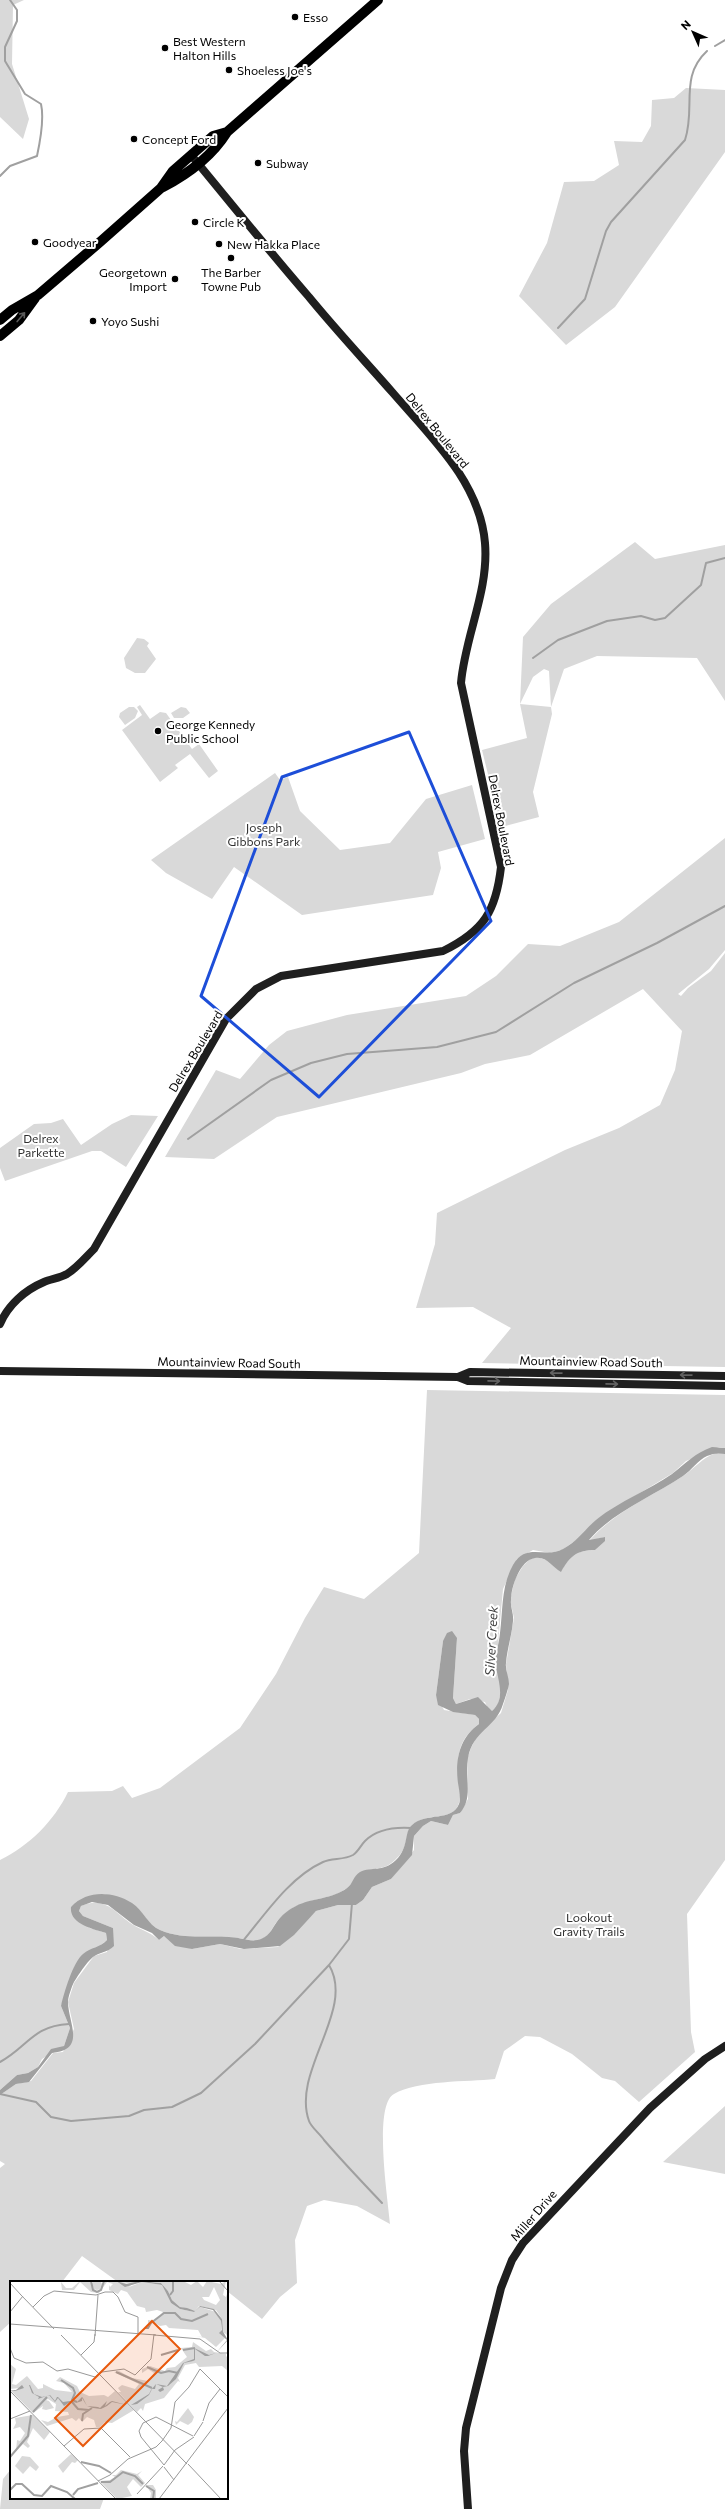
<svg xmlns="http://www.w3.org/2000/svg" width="725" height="2509" font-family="Commissioner,sans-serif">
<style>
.green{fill:#d9d9d9;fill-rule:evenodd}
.water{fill:#a0a0a0}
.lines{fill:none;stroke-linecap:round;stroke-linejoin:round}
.stream{stroke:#a0a0a0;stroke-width:2}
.secondary{stroke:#1f1f1f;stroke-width:8}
.primary{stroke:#000;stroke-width:10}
.oneway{stroke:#595959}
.oneway2{stroke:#626262}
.marked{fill:none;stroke:#1d4ed8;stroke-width:3;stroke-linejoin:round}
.poi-dot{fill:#000;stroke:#fff;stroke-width:1.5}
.labels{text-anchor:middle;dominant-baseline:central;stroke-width:4;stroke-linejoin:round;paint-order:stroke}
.poi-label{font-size:12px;fill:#000;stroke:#fff;text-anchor:start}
.street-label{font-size:12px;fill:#000;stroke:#fff}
.park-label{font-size:12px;fill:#303030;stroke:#fff}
.water-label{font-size:13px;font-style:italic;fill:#414141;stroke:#fff}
.inset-river{fill:none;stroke:#a0a0a0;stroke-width:2}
.inset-road{fill:none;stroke:#999;stroke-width:1}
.view{fill:#e8590c;fill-opacity:0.15;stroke:#e8590c;stroke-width:2}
.inset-edge{fill:none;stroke:#000;stroke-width:2}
</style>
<rect width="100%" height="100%" fill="#fff"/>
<path class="green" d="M 0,0 L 24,0 L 13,5 L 12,64 L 29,119 L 23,139 L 0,117 Z
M 686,88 L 725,90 L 725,152 L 615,307 L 566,345 L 519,296 L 547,243 L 564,182 L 594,181 L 619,165 L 614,141 L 642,142 L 651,126 L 652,100 L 674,98 Z
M 635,542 L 655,559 L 725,545 L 725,701 L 697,658 L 597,656 L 564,669 L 551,707 L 552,714 L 533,792 L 539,817 L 501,827 L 482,750 L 527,738 L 520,704 L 523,637 L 551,604 ZM 544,669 L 549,671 L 551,707 L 520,704 L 533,677 Z
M 137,638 L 144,639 L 149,643 L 147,646 L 156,659 L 145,673 L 135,673 L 126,668 L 124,658 Z
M 140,705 L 150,719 L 160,712 L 166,713 L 192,749 L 199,744 L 218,771 L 209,778 L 190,754 L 175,765 L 178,768 L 160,782 L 122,730 L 142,715 L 137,707 Z
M 129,707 L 134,707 L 138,711 L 135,718 L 125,725 L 119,717 L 120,713 Z
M 181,707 L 186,708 L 190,713 L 183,718 L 174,718 L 171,713 Z
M 275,773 L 280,780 L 288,777 L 300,811 L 340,850 L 390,843 L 426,799 L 472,785 L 485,839 L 438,852 L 441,868 L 433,895 L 302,915 L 234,867 L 212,899 L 166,873 L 151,860 Z
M 725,838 L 725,950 L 709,969 L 678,994 L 681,996 L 688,988 L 711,971 L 725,953 L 725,1367 L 482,1363 L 511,1328 L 473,1307 L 416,1308 L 435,1244 L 437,1213 L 565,1150 L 619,1128 L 660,1105 L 675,1070 L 682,1031 L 643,989 L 530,1055 L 485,1064 L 461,1073 L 277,1117 L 214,1159 L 165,1157 L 216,1070 L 240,1079 L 269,1045 L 287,1031 L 347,1015 L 466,996 L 496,976 L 528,944 L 560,946 L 619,922 Z
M 131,1115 L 158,1116 L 126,1167 L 101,1151 L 92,1151 L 5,1181 L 0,1168 L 0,1148 L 34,1124 L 51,1123 L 63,1119 L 81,1145 L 112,1124 Z
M 427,1390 L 725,1395 L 725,1448 L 719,1447 L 686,1461 L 673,1473 L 597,1519 L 579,1538 L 562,1550 L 550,1553 L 533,1550 L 517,1559 L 503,1589 L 496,1666 L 500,1679 L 500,1695 L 498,1706 L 492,1711 L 488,1709 L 485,1702 L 470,1699 L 456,1704 L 453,1698 L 457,1638 L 443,1641 L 436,1695 L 444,1710 L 475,1715 L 479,1719 L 479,1724 C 440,1752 470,1791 456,1809 C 447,1820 426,1813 412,1825 C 405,1831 409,1848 396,1859 C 383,1872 376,1866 363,1872 C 354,1876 354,1883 347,1888 C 335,1898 315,1898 302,1904 C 295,1906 284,1913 279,1919 C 273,1925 271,1935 262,1939 C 251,1943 240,1937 229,1937 C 206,1935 183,1940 160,1930 C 148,1925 143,1910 132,1904 C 124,1899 112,1898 104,1894 L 71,1907 L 90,1928 L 106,1933 L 107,1940 L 75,1966 L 61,2006 L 70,2028 L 64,2046 L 42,2059 L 38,2067 L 28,2073 L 17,2075 L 0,2090 L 0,1860 C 29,1846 54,1821 68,1792 L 112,1791 L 123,1786 L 132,1798 L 160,1788 L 240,1728 L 276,1674 L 305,1618 L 324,1587 L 364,1599 L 419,1553 Z
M 716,1453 L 725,1454 L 725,1860 L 687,1914 L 691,2032 L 695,2052 L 639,2102 L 615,2081 L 602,2078 L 572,2054 L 540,2037 L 525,2036 L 504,2051 L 495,2079 C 467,2082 418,2080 394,2094 C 373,2105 388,2200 390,2224 L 357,2206 L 324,2200 L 307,2206 L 295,2240 L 297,2283 L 280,2297 L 262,2319 L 227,2291 L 227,2282 L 118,2282 L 82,2256 L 62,2282 L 11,2282 L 11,2322 L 0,2332 L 0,2168 L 5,2164 L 0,2161 L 0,2095 L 16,2084 L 31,2081 L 53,2053 L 63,2052 L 74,2029 L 68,2002 L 74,1983 L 94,1956 L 107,1952 L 113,1928 L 83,1916 L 79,1911 L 81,1906 C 107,1895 116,1915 135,1926 C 144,1931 151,1933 159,1940 L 164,1936 L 192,1949 L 220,1944 L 241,1949 L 278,1947 L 316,1911 L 338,1905 L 356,1905 L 363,1900 L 372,1887 L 391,1879 L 414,1850 L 414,1836 L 423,1826 L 431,1821 L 448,1825 L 453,1815 L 460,1813 L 468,1799 L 467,1759 L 471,1748 L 478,1734 L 501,1713 L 508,1690 L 506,1664 L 514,1618 L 510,1600 L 515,1579 L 523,1566 L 530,1559 L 537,1557 L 550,1561 L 561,1571 C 570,1556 577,1550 595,1550 L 605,1537 L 589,1541 C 615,1511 651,1497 683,1476 C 695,1468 702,1458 716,1453 Z
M 725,2106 L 725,2174 L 663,2162 Z
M 11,2469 L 11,2498 L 104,2498 L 100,2509 L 0,2509 L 3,2479 Z"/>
<path class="water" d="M 712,1447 L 725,1448 L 725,1454 C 718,1453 714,1453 707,1456 C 698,1460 692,1470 683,1476 C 652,1497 614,1511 589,1540 L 605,1537 L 605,1541 L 595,1550 C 577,1550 570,1556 561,1572 C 552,1567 547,1556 535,1558 C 520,1560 511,1587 511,1600 C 510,1607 514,1614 513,1621 C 512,1635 507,1649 506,1663 C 505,1670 509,1677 509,1684 C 508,1690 505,1698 503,1704 C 496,1728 473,1730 468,1758 C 464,1777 474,1797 460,1813 L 453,1815 L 448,1825 L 431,1821 L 423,1826 L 414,1836 L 412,1855 L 391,1879 L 372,1887 L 363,1900 L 356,1905 L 338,1905 L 316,1911 L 294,1935 L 280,1946 L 244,1949 L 220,1944 L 192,1949 L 175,1946 L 164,1936 L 159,1940 L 152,1933 L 134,1925 L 108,1905 L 92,1902 L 81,1906 L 79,1911 L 83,1916 L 113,1928 L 114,1946 C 107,1953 99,1952 93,1957 C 86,1963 79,1974 74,1982 C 72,1986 68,1997 68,2002 C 68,2022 87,2050 52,2053 L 29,2082 L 16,2084 L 0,2095 L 0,2090 L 17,2075 L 28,2073 L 38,2067 L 51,2049 L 64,2046 L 70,2028 L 61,2006 C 64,1993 73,1962 83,1954 C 91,1947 100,1948 107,1940 L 106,1933 C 94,1929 69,1924 71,1907 C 87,1890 112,1891 132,1903 C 143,1910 148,1925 160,1930 C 183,1940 206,1935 229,1937 C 240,1937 251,1943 261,1939 C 271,1935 273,1926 279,1919 C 283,1914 290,1909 296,1906 C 311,1898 333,1899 347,1888 C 353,1884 353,1876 360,1872 C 372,1866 382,1873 396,1860 C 409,1848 404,1831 412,1825 C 426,1812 452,1822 459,1804 C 461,1799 459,1789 458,1783 C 455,1761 459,1738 479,1724 L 479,1719 L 475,1715 L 453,1712 L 438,1705 L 436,1695 L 443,1641 L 447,1633 L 452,1631 L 457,1638 L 453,1698 L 456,1704 L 478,1697 L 492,1711 C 506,1699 498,1681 496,1666 C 495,1656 499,1643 500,1633 C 503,1610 501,1586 513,1565 C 526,1542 545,1559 563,1549 C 578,1541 585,1529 597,1519 C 620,1501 649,1490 672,1474 C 686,1463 695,1453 712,1447 Z"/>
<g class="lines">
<path class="stream" d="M 715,46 L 725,40
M 0,176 L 10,166 L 37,156 C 40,142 44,117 41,104 L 25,94 L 5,61 L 5,47 L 17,21 L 17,10 L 10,0
M 558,328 L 585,299 L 606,231 L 611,222 L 685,140 C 696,107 679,77 707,51
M 533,658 L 558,640 L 607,621 L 641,616 L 655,620 L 665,618 L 701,585 L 706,563 L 725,558
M 188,1139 L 271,1080 L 311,1063 L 347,1054 L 437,1047 L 496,1032 L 574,983 L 657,943 L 725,906
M 243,1941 C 266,1913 290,1877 323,1862 C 332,1858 344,1860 353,1855 C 358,1852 361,1845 365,1841 C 377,1829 395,1827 411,1828
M 329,1965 C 356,2010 291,2071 309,2121 C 311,2127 320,2134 324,2140 C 343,2162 362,2182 382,2203
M 0,2062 C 28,2047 32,2026 69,2024
M 0,2094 L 36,2102 L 51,2117 L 71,2121 L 129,2116 L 144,2110 L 172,2107 L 201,2093 L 255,2044 L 329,1965 L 349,1939 L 352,1903"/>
<path class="secondary" d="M 0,1324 C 8,1305 25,1290 44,1282 C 51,1279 60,1278 67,1274 C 78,1267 85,1258 94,1249 L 226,1019 L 256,989 L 281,976 L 443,951 C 484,931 496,911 501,867 L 461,683 C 465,636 489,591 485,543 C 480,482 430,436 393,393 C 365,361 336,330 309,297 C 269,251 230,202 191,155
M 0,1371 L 458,1377 L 468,1381 L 725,1386
M 458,1377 L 470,1372 L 725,1376
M 468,2509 L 464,2451 L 466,2428 L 501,2288 L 512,2260 L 523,2243 L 650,2108 L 705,2059 L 725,2046"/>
<path class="primary" d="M 163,187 C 188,174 212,156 227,132 L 378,0
M 0,320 L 12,310 L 38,295 L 100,242 L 161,188 L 173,171 L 213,136 L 227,132
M 0,336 L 19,320 L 35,298"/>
</g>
<defs><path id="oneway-shaft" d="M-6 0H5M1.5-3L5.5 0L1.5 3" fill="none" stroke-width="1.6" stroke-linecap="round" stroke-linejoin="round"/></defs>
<use class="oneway" href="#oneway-shaft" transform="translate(21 317) rotate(-50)"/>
<g class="oneway2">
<use href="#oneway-shaft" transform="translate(556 1373) rotate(-179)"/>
<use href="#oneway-shaft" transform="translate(686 1375) rotate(-179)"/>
<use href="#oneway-shaft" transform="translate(494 1381) rotate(1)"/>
<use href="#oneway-shaft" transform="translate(612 1384) rotate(1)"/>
</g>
<path class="marked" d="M 409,732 L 491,921 L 319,1097 L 201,996 L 282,777 Z"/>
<g class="poi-dot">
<circle cx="295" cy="17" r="4"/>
<circle cx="165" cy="48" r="4"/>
<circle cx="229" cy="70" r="4"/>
<circle cx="134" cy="139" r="4"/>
<circle cx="258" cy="163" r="4"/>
<circle cx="195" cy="222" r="4"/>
<circle cx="35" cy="242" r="4"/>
<circle cx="219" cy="244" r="4"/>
<circle cx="231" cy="258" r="4"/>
<circle cx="175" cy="279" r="4"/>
<circle cx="93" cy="321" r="4"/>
<circle cx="158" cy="731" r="4"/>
</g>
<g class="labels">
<g class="poi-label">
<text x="303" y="17">Esso</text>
<text x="173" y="41">Best Western<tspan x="173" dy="14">Halton Hills</tspan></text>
<text x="237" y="70">Shoeless Joe's</text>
<text x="142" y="139">Concept Ford</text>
<text x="266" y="163">Subway</text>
<text x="203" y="222">Circle K</text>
<text x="43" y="242">Goodyear</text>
<text x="227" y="244">New Hakka Place</text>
<text x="167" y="272" text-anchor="end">Georgetown<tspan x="167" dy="14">Import</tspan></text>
<text x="231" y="272" text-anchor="middle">The Barber<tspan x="231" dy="14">Towne Pub</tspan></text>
<text x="101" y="321">Yoyo Sushi</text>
<text x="166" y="724">George Kennedy<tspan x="166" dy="14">Public School</tspan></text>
</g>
<g class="street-label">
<text transform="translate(438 430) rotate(51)">Delrex Boulevard</text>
<text transform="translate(502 820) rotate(79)">Delrex Boulevard</text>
<text transform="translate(195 1051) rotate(-59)">Delrex Boulevard</text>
<text transform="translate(591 1361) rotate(1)">Mountainview Road South</text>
<text transform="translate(229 1362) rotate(1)">Mountainview Road South</text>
<text transform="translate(533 2215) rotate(-49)">Miller Drive</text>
</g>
<g class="park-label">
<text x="264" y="827">Joseph<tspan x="264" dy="14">Gibbons Park</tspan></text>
<text x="41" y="1138">Delrex<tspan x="41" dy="14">Parkette</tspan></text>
<text x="589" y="1917">Lookout<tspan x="589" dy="14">Gravity Trails</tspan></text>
</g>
<g class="water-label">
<text transform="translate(491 1641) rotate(-87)">Silver Creek</text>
</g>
</g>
<g transform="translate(10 2281)">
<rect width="218" height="218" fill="#fff"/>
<path d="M82 4a5 5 0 1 1 10 0a5 5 0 1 1-10 0ZM 70,0 L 80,0 L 85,10 L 89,10 L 94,0 L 106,0 L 112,4 L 108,0 L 130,0 L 122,3 L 112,1 L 121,4 L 119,6 L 132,1 L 152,4 L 161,22 L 170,28 L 184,31 L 190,26 L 206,31 L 211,40 L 211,54 L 212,38 L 206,29 L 189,25 L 185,30 L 170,26 L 162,19 L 158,10 L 151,2 L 137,0 L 173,0 L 181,4 L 187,0 L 193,6 L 197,0 L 211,3 L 216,0 L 213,14 L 216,16 L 218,10 L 218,56 L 216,53 L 214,52 L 216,56 L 212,54 L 215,57 L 206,66 L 195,57 L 186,55 L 192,56 L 188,49 L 159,47 L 156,44 L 150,45 L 143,41 L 138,46 L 138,39 L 145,40 L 153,31 L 147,29 L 136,31 L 135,27 L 127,25 L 117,11 L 111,9 L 108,13 L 99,9 L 99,4 L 100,6 L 103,3 L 97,1 L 89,12 L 81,11 L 70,1 L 64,9 L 52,9 L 51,1 L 56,7 L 62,7 ZM 204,6 L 210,19 L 206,24 L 194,19 L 192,16 L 199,16 ZM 183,61 L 196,70 L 201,68 L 204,71 L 216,73 L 216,76 L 218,74 L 218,90 L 212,85 L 189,86 L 186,82 L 175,84 L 168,97 L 170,101 L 168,100 L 154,117 L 135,123 L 133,130 L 131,127 L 127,131 L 108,111 L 111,111 L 108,107 L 112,104 L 125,108 L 129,103 L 104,91 L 109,90 L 122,97 L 138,100 L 144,92 L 138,88 L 132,92 L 132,88 L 140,85 L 155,90 L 157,87 L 165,86 L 177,76 L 171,67 L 182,66 ZM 0,83 L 6,88 L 2,103 L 6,104 L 17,95 L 28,108 L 33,107 L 33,103 L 45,109 L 62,111 L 54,102 L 46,100 L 50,96 L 67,105 L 70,111 L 79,115 L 94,114 L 98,116 L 105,110 L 124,129 L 102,142 L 95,141 L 90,146 L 86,146 L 84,139 L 77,136 L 72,141 L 69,137 L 66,140 L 62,137 L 37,145 L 31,139 L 38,141 L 47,136 L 59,134 L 58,131 L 45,130 L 46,123 L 38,118 L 36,119 L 39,120 L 44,127 L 36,129 L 32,128 L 33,125 L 23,132 L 0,109 L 5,110 L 9,107 L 0,108 ZM 178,127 L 184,136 L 182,141 L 178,144 L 170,140 L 166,144 L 165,140 L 167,141 ZM 23,134 L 40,151 L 34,159 L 23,147 L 17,161 L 20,165 L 18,167 L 13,163 L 6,170 L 7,159 L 10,160 L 15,152 L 10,146 L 3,148 L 6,142 L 5,137 ZM 61,173 L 68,179 L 65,182 L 62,181 L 53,192 L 48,185 ZM 12,175 L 20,176 L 29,186 L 26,190 L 20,185 L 13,193 L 5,185 ZM 111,189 L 127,193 L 132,190 L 128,194 L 135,202 L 131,206 L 123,198 L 117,206 L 122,215 L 107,218 L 90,200 L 100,199 L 105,196 L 102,194 L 106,194 ZM 136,204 L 143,204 L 146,209 L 146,218 L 140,218 L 141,212 Z" fill="#d9d9d9" fill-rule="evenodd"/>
<path d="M 106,0 L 116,3 L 130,0 L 151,2 L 158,10 L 162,19 L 170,26 L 177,27 L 185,30 L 190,25 L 204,28 L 212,38 L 213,51 L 218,59 L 206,72 L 198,75 L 195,75 L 185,68 L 185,79 L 183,80 L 174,82 L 166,98 L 158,105 L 153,106 L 154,109 L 150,111 L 148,109 L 153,106 L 146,103 L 145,108 L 142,108 L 139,114 L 127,123 L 121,124 L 139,113 L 141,109 L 146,103 L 157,105 L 173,82 L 184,78 L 184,67 L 199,74 L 206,72 L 217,59 L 209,52 L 212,49 L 211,40 L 203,29 L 190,26 L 184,31 L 170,28 L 161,22 L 152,4 L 132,1 L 115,6 ZM 12,104 L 14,107 L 15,104 L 20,104 L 24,113 L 32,116 L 40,114 L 45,120 L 47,116 L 48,116 L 53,121 L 60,120 L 66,122 L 72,116 L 73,117 L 77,125 L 88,126 L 90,127 L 97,120 L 95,125 L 100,121 L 102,120 L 117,124 L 102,121 L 97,125 L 91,128 L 83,127 L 77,125 L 72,117 L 72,120 L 66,122 L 60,121 L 54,125 L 48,117 L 45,121 L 39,114 L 28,118 L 29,116 L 22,112 L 19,104 L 15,104 L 14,107 L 5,110 L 0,109 L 6,109 Z" fill="#a0a0a0"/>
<path class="inset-river" d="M 81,0 L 83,9 L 87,11 L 91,9 L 94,0M 160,14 L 163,10 L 163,0M 135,47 L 138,47 L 141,42 L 154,32 L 165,32 L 171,38 L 182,40 L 198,33M 173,69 L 185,67M 151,74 L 168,69M 137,86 L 151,92 L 159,90 L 168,92M 106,91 L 142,107M 51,99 L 63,107 L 65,112 L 62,119 L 67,121M 62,121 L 68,128 L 79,129M 23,131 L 37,116M 72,140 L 73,133 L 82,127M 0,176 L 18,155 L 21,134M 71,181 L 89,185 L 101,192M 91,201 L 100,201 L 113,191 L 125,195 L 133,203M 136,205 L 144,210 L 143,218M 0,209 L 6,203 L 12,203 L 24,214 L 32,215 L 41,205 L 57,211 L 65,218M 63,214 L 68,208 L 88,202"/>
<path class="inset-road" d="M 209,0 L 218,10M 0,2 L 11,14M 10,13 L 44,48M 23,26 L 34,15 L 44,10 L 86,14 L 95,11 L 103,11 L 108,16 L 115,31 L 128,36 L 128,53M 0,31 L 13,15M 0,43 L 146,54M 51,54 L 177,183M 144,54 L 190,58 L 210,72 L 218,72M 85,55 L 88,14M 0,67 L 4,77 L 16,82 L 33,81 L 47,90 L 58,88 L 85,96 L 92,91 L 114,88 L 125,94 L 141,78 L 144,53M 71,74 L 84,61 L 85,53M 0,110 L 106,218M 0,138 L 20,130M 193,140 L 199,122 L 210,108M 184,155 L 193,141M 54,165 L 74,148 L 91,147 L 120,176M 178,183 L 211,218M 154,184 L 131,156 L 129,150 L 133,142 L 146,136 L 183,155M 154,184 L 165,169 L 184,156M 154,186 L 164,199M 88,200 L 100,194 L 118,178 L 146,166 L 152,160 L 161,147 L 165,121 L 179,106 L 190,88 L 218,116M 127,213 L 153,185M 149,218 L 218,127"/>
<path class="view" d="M 142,40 L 170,68 L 73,165 L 45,137 Z"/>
<rect width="218" height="218" class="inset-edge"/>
</g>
<g transform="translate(693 32) rotate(315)" stroke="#ffffff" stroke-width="3" paint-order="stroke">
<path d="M0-3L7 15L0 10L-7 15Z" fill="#000000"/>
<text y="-6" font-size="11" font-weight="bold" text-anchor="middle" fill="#000000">N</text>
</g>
</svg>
